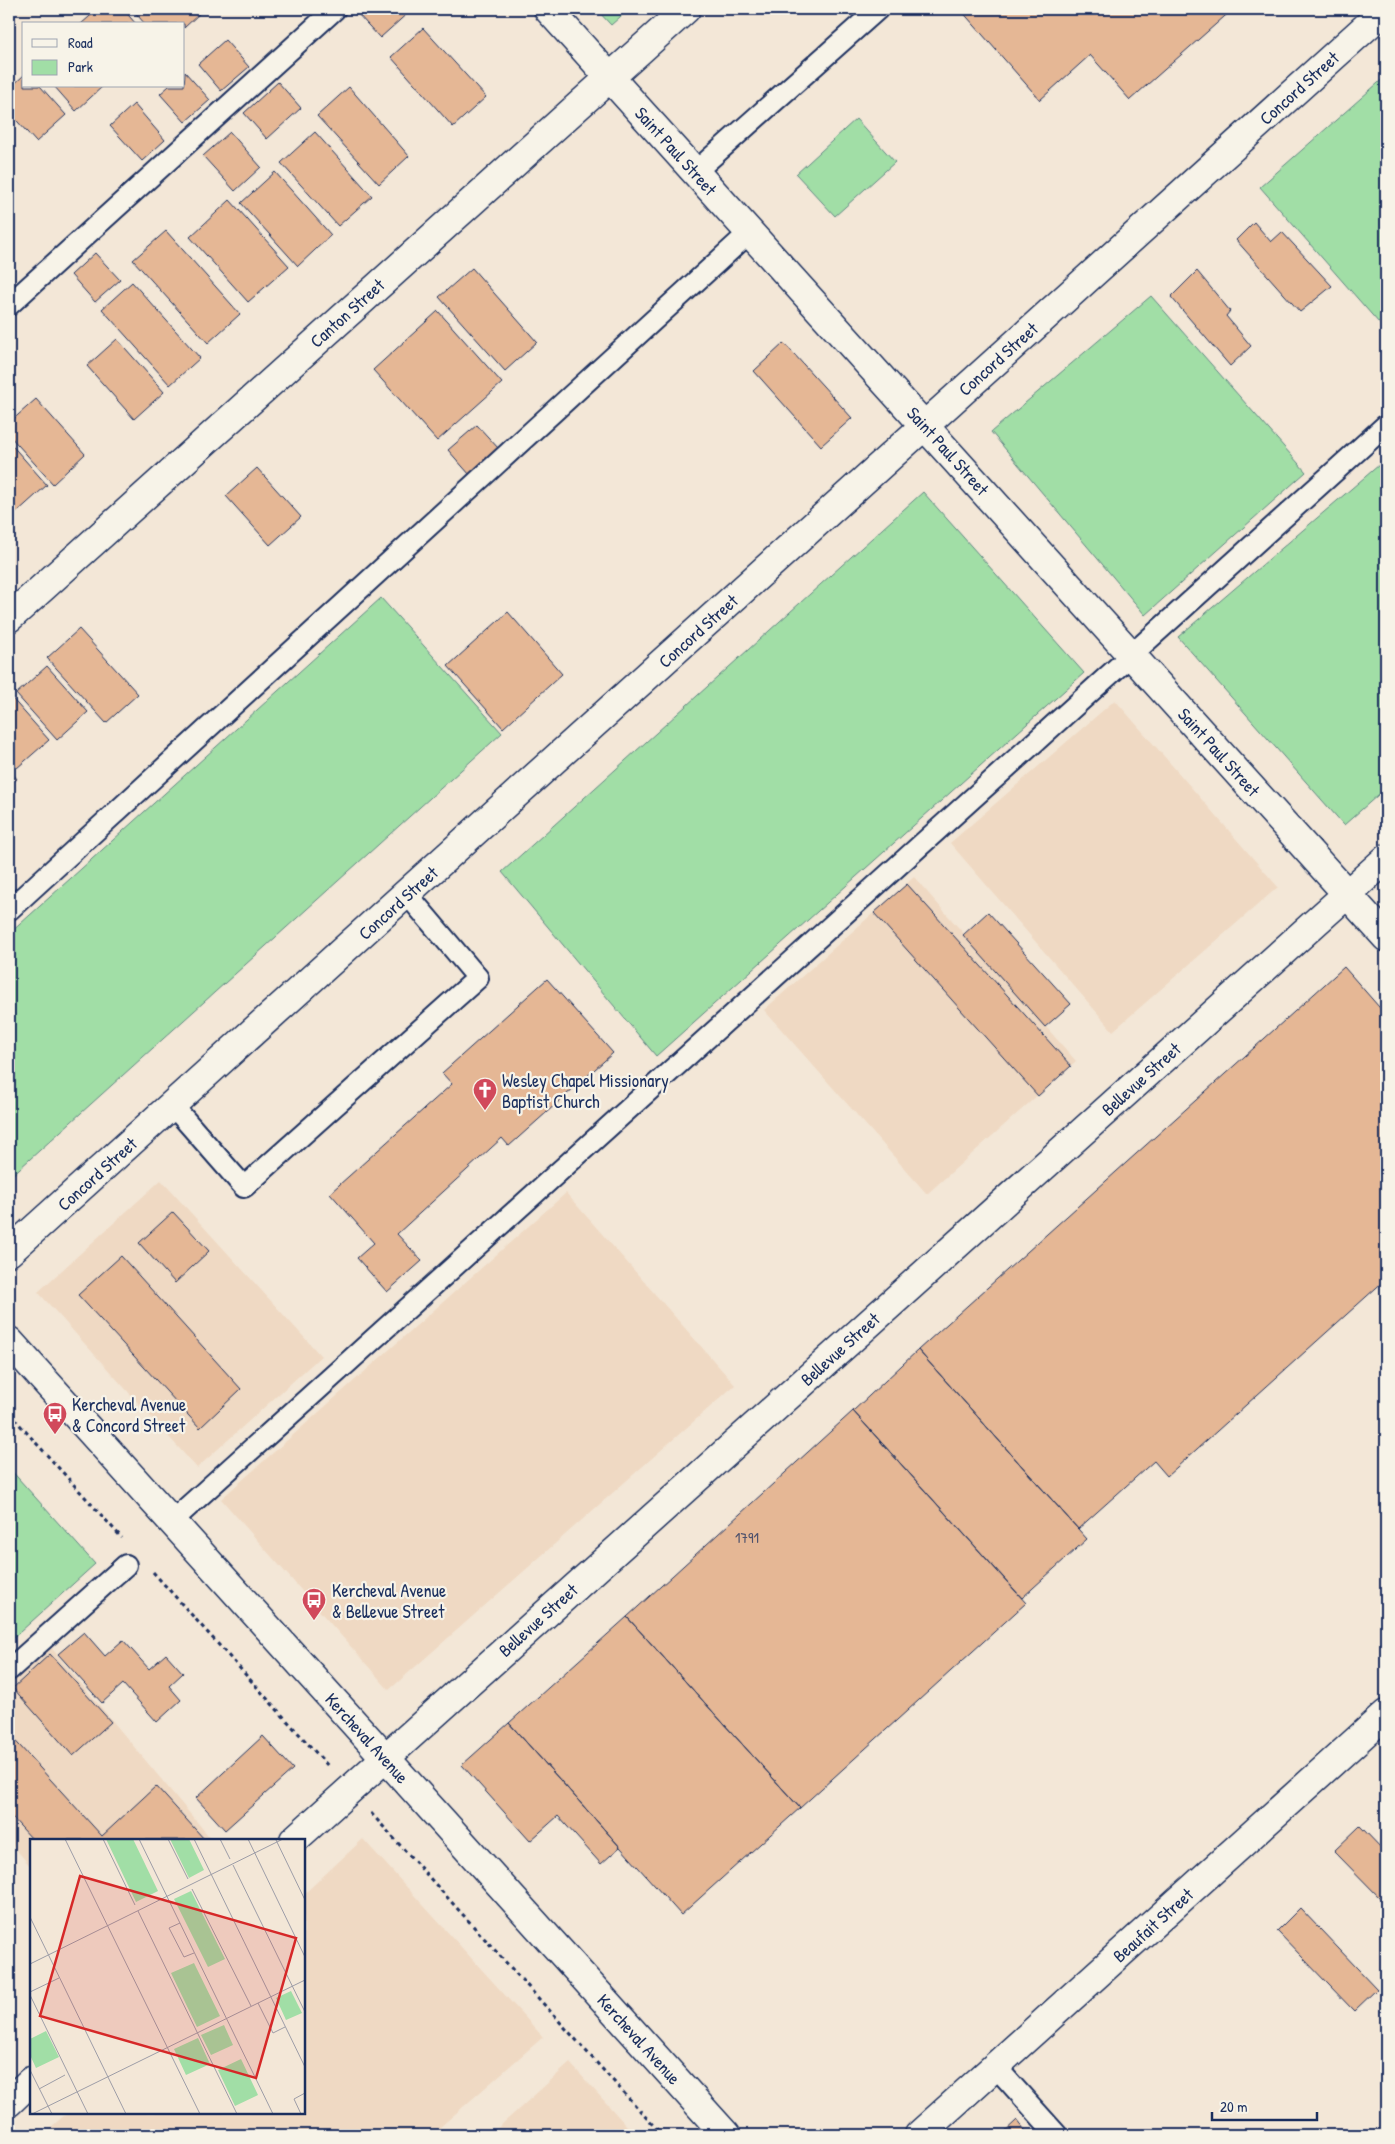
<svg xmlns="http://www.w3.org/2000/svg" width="1395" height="2144" font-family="'Patrick Hand',sans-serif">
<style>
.built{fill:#efd9c3}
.green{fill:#a1dea6;stroke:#5e8682}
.building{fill:#e5b795;stroke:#1b2f5e}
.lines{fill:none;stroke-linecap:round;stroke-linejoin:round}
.lane-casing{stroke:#1b2f5e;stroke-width:24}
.street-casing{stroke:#1b2f5e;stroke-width:31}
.secondary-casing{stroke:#1b2f5e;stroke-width:31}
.path{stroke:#1b2f5e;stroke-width:3;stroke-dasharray:4 4;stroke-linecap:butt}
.lane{stroke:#f7f3e8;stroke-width:20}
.street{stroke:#f7f3e8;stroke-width:28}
.secondary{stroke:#f7f3e8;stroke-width:28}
.labels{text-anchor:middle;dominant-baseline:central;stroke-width:4.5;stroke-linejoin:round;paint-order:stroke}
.number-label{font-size:15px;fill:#4e516c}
.street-label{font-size:18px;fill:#1b2f5e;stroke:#f7f3e8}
.poi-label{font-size:18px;fill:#1b2f5e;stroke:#f7f3e8;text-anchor:start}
.inset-road{fill:none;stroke:#9d9da7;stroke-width:1}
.view{fill:#d62828;fill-opacity:0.15;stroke:#d62828;stroke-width:2.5}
.inset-edge{fill:none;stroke:#1b2f5e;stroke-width:2.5}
</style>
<rect width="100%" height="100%" fill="#f3e7d7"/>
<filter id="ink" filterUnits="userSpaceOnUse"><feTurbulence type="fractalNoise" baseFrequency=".02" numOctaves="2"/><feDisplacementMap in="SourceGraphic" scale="10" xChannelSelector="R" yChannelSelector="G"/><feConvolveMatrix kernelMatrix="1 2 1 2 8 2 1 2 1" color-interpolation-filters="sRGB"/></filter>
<g filter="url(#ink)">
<path class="built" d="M 1115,700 L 1278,887 L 1113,1031 L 950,843 Z
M 914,877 L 1076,1061 L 927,1194 L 764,1010 Z
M 161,1180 L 321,1356 L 197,1468 L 38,1292 Z
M 566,1193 L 735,1385 L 389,1690 L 221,1499 Z
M 49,1645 L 212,1840 L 31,1840 L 31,1867 L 9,1841 L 9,1682 Z
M 363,1839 L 543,2037 L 431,2135 L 42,2135 L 67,2113 L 304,2113 L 304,1894 Z
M 570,2063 L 635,2135 L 490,2135 Z"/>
<path class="green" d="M 596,9 L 629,9 L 611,25 Z
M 1386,76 L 1386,331 L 1260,187 Z
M 856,119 L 895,162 L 835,216 L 796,174 Z
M 1151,296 L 1306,472 L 1145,615 L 991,432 Z
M 1386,459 L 1386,788 L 1344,825 L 1178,637 Z
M 923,492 L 1084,673 L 656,1056 L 502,872 Z
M 381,598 L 502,733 L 9,1178 L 9,934 Z
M 9,1468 L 95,1564 L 9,1642 Z"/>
<path class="building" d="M 98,9 L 123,9 L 136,24 L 81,24 Z
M 132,9 L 196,9 L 200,13 L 184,28 L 184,24 L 145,24 Z
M 362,9 L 409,9 L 410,11 L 380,38 L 357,13 Z
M 960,9 L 1233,9 L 1130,100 L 1090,55 L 1040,100 Z
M 423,28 L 486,97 L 453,127 L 391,57 Z
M 225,40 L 249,67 L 221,91 L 198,64 Z
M 185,72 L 210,100 L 185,122 L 160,94 L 169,86 L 184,86 Z
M 24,75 L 24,86 L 40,86 L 66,115 L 36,142 L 9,112 L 9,89 Z
M 278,82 L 301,108 L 267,139 L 244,113 Z
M 54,86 L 103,86 L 76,111 Z
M 349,87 L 409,156 L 379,184 L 317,116 Z
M 134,104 L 165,140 L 142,161 L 110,126 Z
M 230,132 L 261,167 L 235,191 L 203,156 Z
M 315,132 L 372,196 L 338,226 L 281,163 Z
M 275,172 L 331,235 L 298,266 L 241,203 Z
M 230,200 L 289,266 L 248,302 L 190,237 Z
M 1254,222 L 1271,242 L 1282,232 L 1332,286 L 1300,312 L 1236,240 Z
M 166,231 L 240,314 L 208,343 L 133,260 Z
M 95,253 L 120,280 L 95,302 L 71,275 Z
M 472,268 L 537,342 L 505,371 L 439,297 Z
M 1197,271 L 1230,311 L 1226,316 L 1251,346 L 1230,366 L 1171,297 Z
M 132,282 L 200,358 L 170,385 L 102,309 Z
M 438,311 L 502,383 L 437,441 L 373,370 Z
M 117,339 L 164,392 L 134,419 L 87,366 Z
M 784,343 L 852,418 L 821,446 L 754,371 Z
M 36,399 L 85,454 L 53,484 L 9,435 L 9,423 Z
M 477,425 L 499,449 L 470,475 L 448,450 Z
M 9,442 L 47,485 L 16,513 L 9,505 Z
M 257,468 L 301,517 L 270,545 L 226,496 Z
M 508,612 L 562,674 L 503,728 L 448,666 Z
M 79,629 L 138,694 L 106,723 L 47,658 Z
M 47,666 L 88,712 L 57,740 L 16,694 Z
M 9,695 L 49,740 L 17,768 L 9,759 Z
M 9,769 L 17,779 L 9,787 Z
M 907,884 L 1071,1066 L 1038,1096 L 874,913 Z
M 988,912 L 1071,1004 L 1045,1027 L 963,935 Z
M 1344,967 L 1386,1015 L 1386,1279 L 1167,1476 L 1154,1461 L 1078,1529 L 918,1350 Z
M 547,979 L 613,1053 L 509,1146 L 502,1138 L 397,1234 L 422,1261 L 387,1292 L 357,1258 L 374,1243 L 330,1193 L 452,1084 L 442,1073 Z
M 173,1212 L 209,1251 L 175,1283 L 139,1243 Z
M 121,1256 L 241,1389 L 200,1428 L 78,1295 Z
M 918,1350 L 1087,1539 L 1022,1598 L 853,1411 Z
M 853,1411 L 1026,1603 L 800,1808 L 627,1617 Z
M 627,1617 L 800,1808 L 681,1915 L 509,1723 Z
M 84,1632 L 105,1656 L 123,1640 L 149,1669 L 166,1654 L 183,1673 L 169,1686 L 181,1700 L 157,1722 L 123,1684 L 102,1703 L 58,1654 Z
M 50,1654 L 111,1722 L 73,1756 L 13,1688 Z
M 509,1723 L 620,1847 L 601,1864 L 558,1816 L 530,1841 L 462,1765 Z
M 9,1734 L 102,1836 L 156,1786 L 205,1840 L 33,1840 L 9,1814 Z
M 263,1736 L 293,1769 L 225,1830 L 196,1798 Z
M 1360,1826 L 1386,1853 L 1386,1904 L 1334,1851 Z
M 1300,1908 L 1377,1989 L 1354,2011 L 1277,1931 Z
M 1017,2120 L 1029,2135 L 1001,2135 Z"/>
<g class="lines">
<defs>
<path id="lane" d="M 695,172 L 878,9
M 9,305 L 335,9
M 9,910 L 750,232
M 173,1106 L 244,1187 L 478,978 L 407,894
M 171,1522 L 1386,425
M 9,1670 L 126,1565
M 996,2067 L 1057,2135"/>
<path id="street" d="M 548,9 L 1386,937
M 9,618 L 686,9
M 9,1252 L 1386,9
M 294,1840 L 1386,859
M 9,2102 L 31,2081
M 919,2135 L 1386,1714"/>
<path id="secondary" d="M 9,1341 L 726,2135"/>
</defs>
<use href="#lane" class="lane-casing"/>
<use href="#street" class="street-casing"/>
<use href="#secondary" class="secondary-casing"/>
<path class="path" d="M 9,1413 L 122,1538
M 153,1572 L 328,1766
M 371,1813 L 662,2135"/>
<use href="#lane" class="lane"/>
<use href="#street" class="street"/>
<use href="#secondary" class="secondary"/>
</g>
</g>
<defs>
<symbol id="church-pin" viewBox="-11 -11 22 30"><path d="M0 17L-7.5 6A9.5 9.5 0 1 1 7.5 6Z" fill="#d1495b" stroke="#f7f3e8"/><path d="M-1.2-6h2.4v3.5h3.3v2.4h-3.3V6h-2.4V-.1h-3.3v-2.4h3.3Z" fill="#fff"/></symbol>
<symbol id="bus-pin" viewBox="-11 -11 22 30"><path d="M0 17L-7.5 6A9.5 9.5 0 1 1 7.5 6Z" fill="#d1495b" stroke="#f7f3e8"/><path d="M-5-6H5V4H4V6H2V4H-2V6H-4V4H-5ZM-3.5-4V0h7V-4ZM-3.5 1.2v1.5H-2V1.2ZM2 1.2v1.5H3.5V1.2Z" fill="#fff"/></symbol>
</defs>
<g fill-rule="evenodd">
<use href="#church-pin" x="471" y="1076" width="28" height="38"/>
<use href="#bus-pin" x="41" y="1400" width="28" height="38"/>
<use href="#bus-pin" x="300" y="1586" width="28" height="38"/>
</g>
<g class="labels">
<g class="number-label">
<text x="747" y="1537">1791</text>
</g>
<g class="street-label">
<text transform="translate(1299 88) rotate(-42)">Concord Street</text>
<text transform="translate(676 151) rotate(48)">Saint Paul Street</text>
<text transform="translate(347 313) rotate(-42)">Canton Street</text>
<text transform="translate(998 359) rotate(-42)">Concord Street</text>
<text transform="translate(948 451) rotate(48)">Saint Paul Street</text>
<text transform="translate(698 631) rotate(-42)">Concord Street</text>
<text transform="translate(1219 752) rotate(48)">Saint Paul Street</text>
<text transform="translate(398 903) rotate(-42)">Concord Street</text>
<text transform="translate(1141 1079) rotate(-42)">Bellevue Street</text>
<text transform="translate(97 1174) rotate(-42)">Concord Street</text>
<text transform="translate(840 1349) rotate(-42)">Bellevue Street</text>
<text transform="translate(538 1620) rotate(-42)">Bellevue Street</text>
<text transform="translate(367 1738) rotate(48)">Kercheval Avenue</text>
<text transform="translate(1153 1925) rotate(-42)">Beaufait Street</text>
<text transform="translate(639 2039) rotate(48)">Kercheval Avenue</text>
</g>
<g class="poi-label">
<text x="502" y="1080">Wesley Chapel Missionary<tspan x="502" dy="21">Baptist Church</tspan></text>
<text x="72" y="1404">Kercheval Avenue<tspan x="72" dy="21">&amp; Concord Street</tspan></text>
<text x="332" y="1590">Kercheval Avenue<tspan x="332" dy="21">&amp; Bellevue Street</tspan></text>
</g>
</g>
<g transform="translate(30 1839)">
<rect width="275" height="275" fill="#f3e7d7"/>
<path d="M 76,0 L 103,0 L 128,52 L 106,63 ZM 140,0 L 159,0 L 174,31 L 159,39 ZM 161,52 L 195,120 L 178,128 L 144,60 ZM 164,124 L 190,177 L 167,188 L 141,134 ZM 261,152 L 272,174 L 256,181 L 246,159 ZM 194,186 L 203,206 L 181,216 L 171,196 ZM 16,192 L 29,218 L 6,229 L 0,216 L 0,200 ZM 168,199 L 180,225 L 156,236 L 144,210 ZM 211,220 L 228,256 L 205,267 L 188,231 Z" fill="#a1dea6"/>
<path class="inset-road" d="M 35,0 L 170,275M 73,0 L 105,66M 109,0 L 243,275M 138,0 L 158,40M 164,0 L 275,228M 190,0 L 200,20M 218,0 L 275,118M 246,1 L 275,61M 203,26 L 275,173M 162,50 L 221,167M 108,72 L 207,275M 0,78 L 96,275M 150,84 L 139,89 L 154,118 L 164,114M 0,125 L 253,0M 0,153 L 29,139M 0,156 L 58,275M 228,164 L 243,194 L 255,188M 0,231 L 22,275M 9,250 L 35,236M 2,275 L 275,141M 271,275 L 264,260 L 275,254"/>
<path class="view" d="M 50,37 L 266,99 L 226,239 L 10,177 Z"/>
<rect width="275" height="275" class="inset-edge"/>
</g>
<rect width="1395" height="2144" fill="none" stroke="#f7f3e8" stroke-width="30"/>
<rect x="15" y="15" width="1365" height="2114" fill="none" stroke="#1b2f5e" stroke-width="2" filter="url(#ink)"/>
<rect x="22" y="22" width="162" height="65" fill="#f7f3e8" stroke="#9fa5b1"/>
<rect x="32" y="39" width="25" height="8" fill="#f7f3e8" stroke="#9fa5b1"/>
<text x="68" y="48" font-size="15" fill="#1b2f5e">Road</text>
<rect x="32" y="60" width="25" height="15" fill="#a1dea6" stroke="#9fa5b1"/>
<text x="68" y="72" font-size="15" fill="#1b2f5e">Park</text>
<path d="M1212 2112v8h105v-8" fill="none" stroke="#1b2f5e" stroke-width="2.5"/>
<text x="1220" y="2112" font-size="15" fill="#1b2f5e" stroke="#f7f3e8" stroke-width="4" paint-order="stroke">20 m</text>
</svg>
